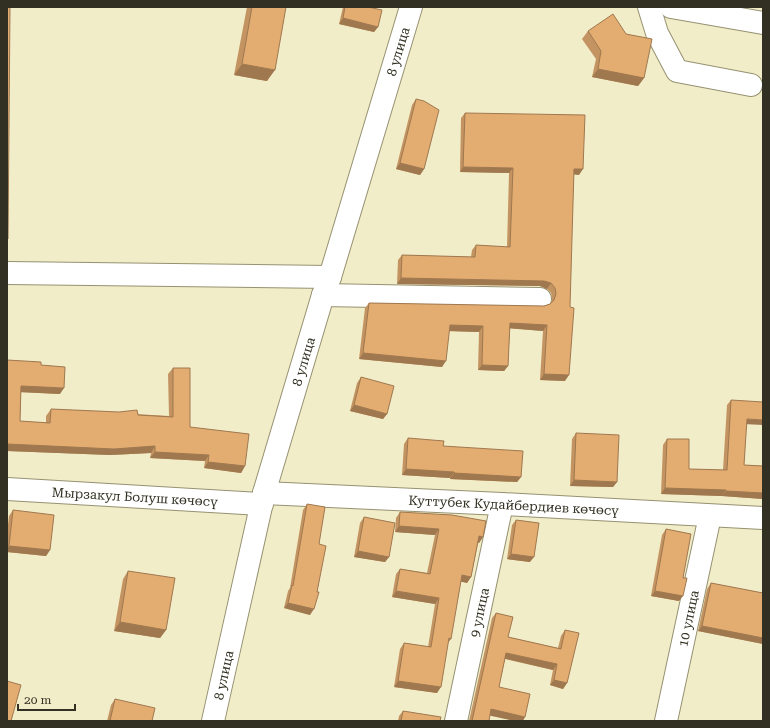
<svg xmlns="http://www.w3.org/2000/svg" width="770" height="728" font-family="'Roboto Serif',serif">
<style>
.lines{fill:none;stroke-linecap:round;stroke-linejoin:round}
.minor-casing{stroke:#969171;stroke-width:24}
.minor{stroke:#fff;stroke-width:22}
.wall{fill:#c39461}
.shaded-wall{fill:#9f784f}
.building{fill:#e3ac71;stroke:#9f784f}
.labels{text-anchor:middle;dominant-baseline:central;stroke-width:4;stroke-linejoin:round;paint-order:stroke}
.street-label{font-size:13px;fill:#323022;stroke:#f2edc9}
</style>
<rect width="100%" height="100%" fill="#f2edc9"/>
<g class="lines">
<defs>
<g id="minor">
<path d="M 649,7 L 657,33 L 677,71 L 751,85"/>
<path d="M 671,7 L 763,23"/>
<path d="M 7,273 L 330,277"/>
<path d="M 323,295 L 540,299"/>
<path id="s1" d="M 7,489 L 262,504"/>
<path id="s2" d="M 264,493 L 502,504 L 763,518"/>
<path id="s3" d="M 213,721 L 264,493 L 323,295 L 330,277 L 411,7"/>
<path id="s4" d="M 456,721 L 502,504"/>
<path id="s5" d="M 666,721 L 710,516"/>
</g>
</defs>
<use href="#minor" class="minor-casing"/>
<use href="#minor" class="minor"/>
</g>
<path class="wall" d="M 247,7 L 286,7 L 267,81 L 234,75 Z
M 343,7 L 368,7 L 378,27 L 374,32 L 339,24 Z
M 588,31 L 644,78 L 638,86 L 592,77 L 596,59 L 582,39 Z
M 416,99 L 424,169 L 420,175 L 396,169 L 412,105 Z
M 465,113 L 579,175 L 574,174 L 565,381 L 540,380 L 543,331 L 510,328 L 508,366 L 504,371 L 478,370 L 479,332 L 449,331 L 442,367 L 359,359 L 365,308 L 369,303 L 544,306 L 550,304 L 551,303 L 552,300 L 551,293 L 547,289 L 540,286 L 397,284 L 398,260 L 402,255 L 471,257 L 472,250 L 476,245 L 507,247 L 509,173 L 460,172 L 461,118 Z
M 7,360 L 41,365 L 60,394 L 21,392 L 20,421 L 46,423 L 46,416 L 51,409 L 169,416 L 168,374 L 173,368 L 190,427 L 245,466 L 241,473 L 204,468 L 205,461 L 150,458 L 151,453 L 110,455 L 7,451 Z
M 361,377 L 387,414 L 383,419 L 350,411 L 357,383 Z
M 731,400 L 746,424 L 744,465 L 763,466 L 763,499 L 722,496 L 661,494 L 663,445 L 667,439 L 689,469 L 723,470 L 727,405 Z
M 576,433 L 617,482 L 613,487 L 570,486 L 572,439 Z
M 408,438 L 443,446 L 521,477 L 517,482 L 450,479 L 450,478 L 402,475 L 404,444 Z
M 307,504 L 319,544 L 310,615 L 284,608 L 288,591 L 290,588 L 303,510 Z
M 13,510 L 50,550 L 46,556 L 7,552 L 7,533 L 9,516 Z
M 400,512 L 483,537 L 479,543 L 478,543 L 471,577 L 467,583 L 461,581 L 437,693 L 394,687 L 400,649 L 404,643 L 428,647 L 435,604 L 392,597 L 396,574 L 400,569 L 427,573 L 435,535 L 395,532 L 396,518 Z
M 364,517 L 389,557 L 385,562 L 354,557 L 360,523 Z
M 516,520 L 530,562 L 507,559 L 512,525 Z
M 666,529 L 683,578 L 679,601 L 651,596 L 662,535 Z
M 128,571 L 166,630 L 160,638 L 114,631 L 123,579 Z
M 711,583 L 763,593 L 763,644 L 698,631 L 707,589 Z
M 496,613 L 508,637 L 558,648 L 561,636 L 565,630 L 567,683 L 563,689 L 550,685 L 553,670 L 505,659 L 499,687 L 523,721 L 515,721 L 490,715 L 489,721 L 469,721 L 492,618 Z
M 115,699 L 152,721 L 107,721 L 111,705 Z
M 403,711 L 440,721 L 398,721 L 399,716 Z"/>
<path class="shaded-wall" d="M 343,18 L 378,27 L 374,32 L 339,24 Z
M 242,64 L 275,70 L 267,81 L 234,75 Z
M 598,69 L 644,78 L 638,86 L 592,77 Z
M 400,163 L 424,169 L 420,175 L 396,169 Z
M 463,167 L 513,168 L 509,173 L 460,172 Z
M 574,169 L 583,169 L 579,175 L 570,174 Z
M 401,278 L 544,281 L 551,283 L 547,289 L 540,286 L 397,284 Z
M 510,323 L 547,325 L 543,331 L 506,328 Z
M 450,325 L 483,326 L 479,332 L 446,331 Z
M 363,353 L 446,361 L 442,367 L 359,359 Z
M 482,365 L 508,366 L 504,371 L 478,370 Z
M 544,374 L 569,375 L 565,381 L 540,380 Z
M 21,386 L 64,388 L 60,394 L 17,392 Z
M 354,405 L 387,414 L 383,419 L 350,411 Z
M 747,419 L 763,420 L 763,425 L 743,424 Z
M 7,444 L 155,446 L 151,453 L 110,455 L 7,451 Z
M 155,452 L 209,455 L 205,461 L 150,458 Z
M 208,462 L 245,466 L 241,473 L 204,468 Z
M 406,469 L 454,472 L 450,478 L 402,475 Z
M 454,473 L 521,477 L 517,482 L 450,479 Z
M 574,480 L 617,482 L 613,487 L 570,486 Z
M 665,488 L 726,490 L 722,496 L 661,494 Z
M 726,491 L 763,493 L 763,499 L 722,496 Z
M 399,526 L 439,529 L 435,535 L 395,532 Z
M 479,536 L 483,537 L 479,543 L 475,542 Z
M 9,546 L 50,550 L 46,556 L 7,552 L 7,548 Z
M 358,551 L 389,557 L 385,562 L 354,557 Z
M 511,554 L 534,557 L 530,562 L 507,559 Z
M 462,575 L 471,577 L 467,583 L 458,581 Z
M 396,591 L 439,598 L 435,604 L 392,597 Z
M 655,591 L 683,596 L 679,601 L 651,596 Z
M 288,603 L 314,609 L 310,615 L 284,608 Z
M 120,622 L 166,630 L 160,638 L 114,631 Z
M 702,626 L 763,638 L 763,644 L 698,631 Z
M 449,638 L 451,639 L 447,644 Z
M 506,653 L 557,664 L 553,670 L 503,658 Z
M 554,680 L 567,683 L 563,689 L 550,685 Z
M 398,681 L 441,687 L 437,693 L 394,687 Z
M 491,709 L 525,717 L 523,721 L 515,721 L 487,715 Z"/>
<path class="building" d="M 7,7 L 10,7 L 8,239 L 7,239 Z
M 252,7 L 286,7 L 275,70 L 242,64 Z
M 345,7 L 368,7 L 382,10 L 378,27 L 343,18 Z
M 613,14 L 626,34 L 652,39 L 644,78 L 598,69 L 601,51 L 588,31 Z
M 416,99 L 424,101 L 439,110 L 424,169 L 400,163 Z
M 465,113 L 585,115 L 583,169 L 574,169 L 570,307 L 574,308 L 569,375 L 544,374 L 547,325 L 510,323 L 508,366 L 482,365 L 483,326 L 450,325 L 446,361 L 363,353 L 369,303 L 544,306 L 550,304 L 554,300 L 556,294 L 555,288 L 551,283 L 544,281 L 401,278 L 402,255 L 475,257 L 476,245 L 510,247 L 513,168 L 463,167 Z
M 7,360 L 41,362 L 41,365 L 65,367 L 64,388 L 21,386 L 20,421 L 50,423 L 51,409 L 119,412 L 137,410 L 138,415 L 173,417 L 173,368 L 190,368 L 190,427 L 249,434 L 245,466 L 208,462 L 209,455 L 155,452 L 155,446 L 114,449 L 7,444 Z
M 361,377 L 394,386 L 387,414 L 354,405 Z
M 731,400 L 763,402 L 763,420 L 747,419 L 744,465 L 763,466 L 763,493 L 726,491 L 726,490 L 665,488 L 667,439 L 689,439 L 689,469 L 727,470 Z
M 576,433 L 619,435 L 617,482 L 574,480 Z
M 408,438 L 444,441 L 443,446 L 523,451 L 521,477 L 454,473 L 454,472 L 406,469 Z
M 307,504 L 325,507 L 319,544 L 326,546 L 317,592 L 319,592 L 314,609 L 288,603 L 292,585 L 293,586 Z
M 13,510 L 54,515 L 50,550 L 9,546 Z
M 400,512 L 452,515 L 486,521 L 483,537 L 479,536 L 471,577 L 462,575 L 451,639 L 449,638 L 441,687 L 398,681 L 404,643 L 431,647 L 439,598 L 396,591 L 400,569 L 430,574 L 439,529 L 399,526 Z
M 364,517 L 395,523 L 389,557 L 358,551 Z
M 516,520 L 539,523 L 534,557 L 511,554 Z
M 666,529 L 691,534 L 683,578 L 687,578 L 683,596 L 655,591 Z
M 128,571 L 175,578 L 166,630 L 120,622 Z
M 711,583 L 763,593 L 763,638 L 702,626 Z
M 496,613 L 513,617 L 508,637 L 561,649 L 565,630 L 579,633 L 567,683 L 554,680 L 557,664 L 506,653 L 499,687 L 530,694 L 525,717 L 491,709 L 489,721 L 472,721 Z
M 7,681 L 21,685 L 11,721 L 7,721 Z
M 115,699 L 155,708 L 152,721 L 110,721 Z
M 403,711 L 441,717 L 440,721 L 401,721 Z"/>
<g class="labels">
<g class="street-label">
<text stroke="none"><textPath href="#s3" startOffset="695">8 улица</textPath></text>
<text stroke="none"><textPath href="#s3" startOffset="371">8 улица</textPath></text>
<text stroke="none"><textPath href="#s1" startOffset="128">Мырзакул Болуш көчөсү</textPath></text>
<text stroke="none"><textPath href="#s2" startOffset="250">Куттубек Кудайбердиев көчөсү</textPath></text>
<text stroke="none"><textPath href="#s4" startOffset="111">9 улица</textPath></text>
<text stroke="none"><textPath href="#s5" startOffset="105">10 улица</textPath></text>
<text stroke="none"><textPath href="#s3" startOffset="47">8 улица</textPath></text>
</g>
</g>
<rect width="770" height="728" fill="none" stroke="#323022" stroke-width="16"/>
<path d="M18 704v6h57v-6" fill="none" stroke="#323022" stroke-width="2"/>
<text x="24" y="704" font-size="12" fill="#323022" stroke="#f2edc9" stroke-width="3" paint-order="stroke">20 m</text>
</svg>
